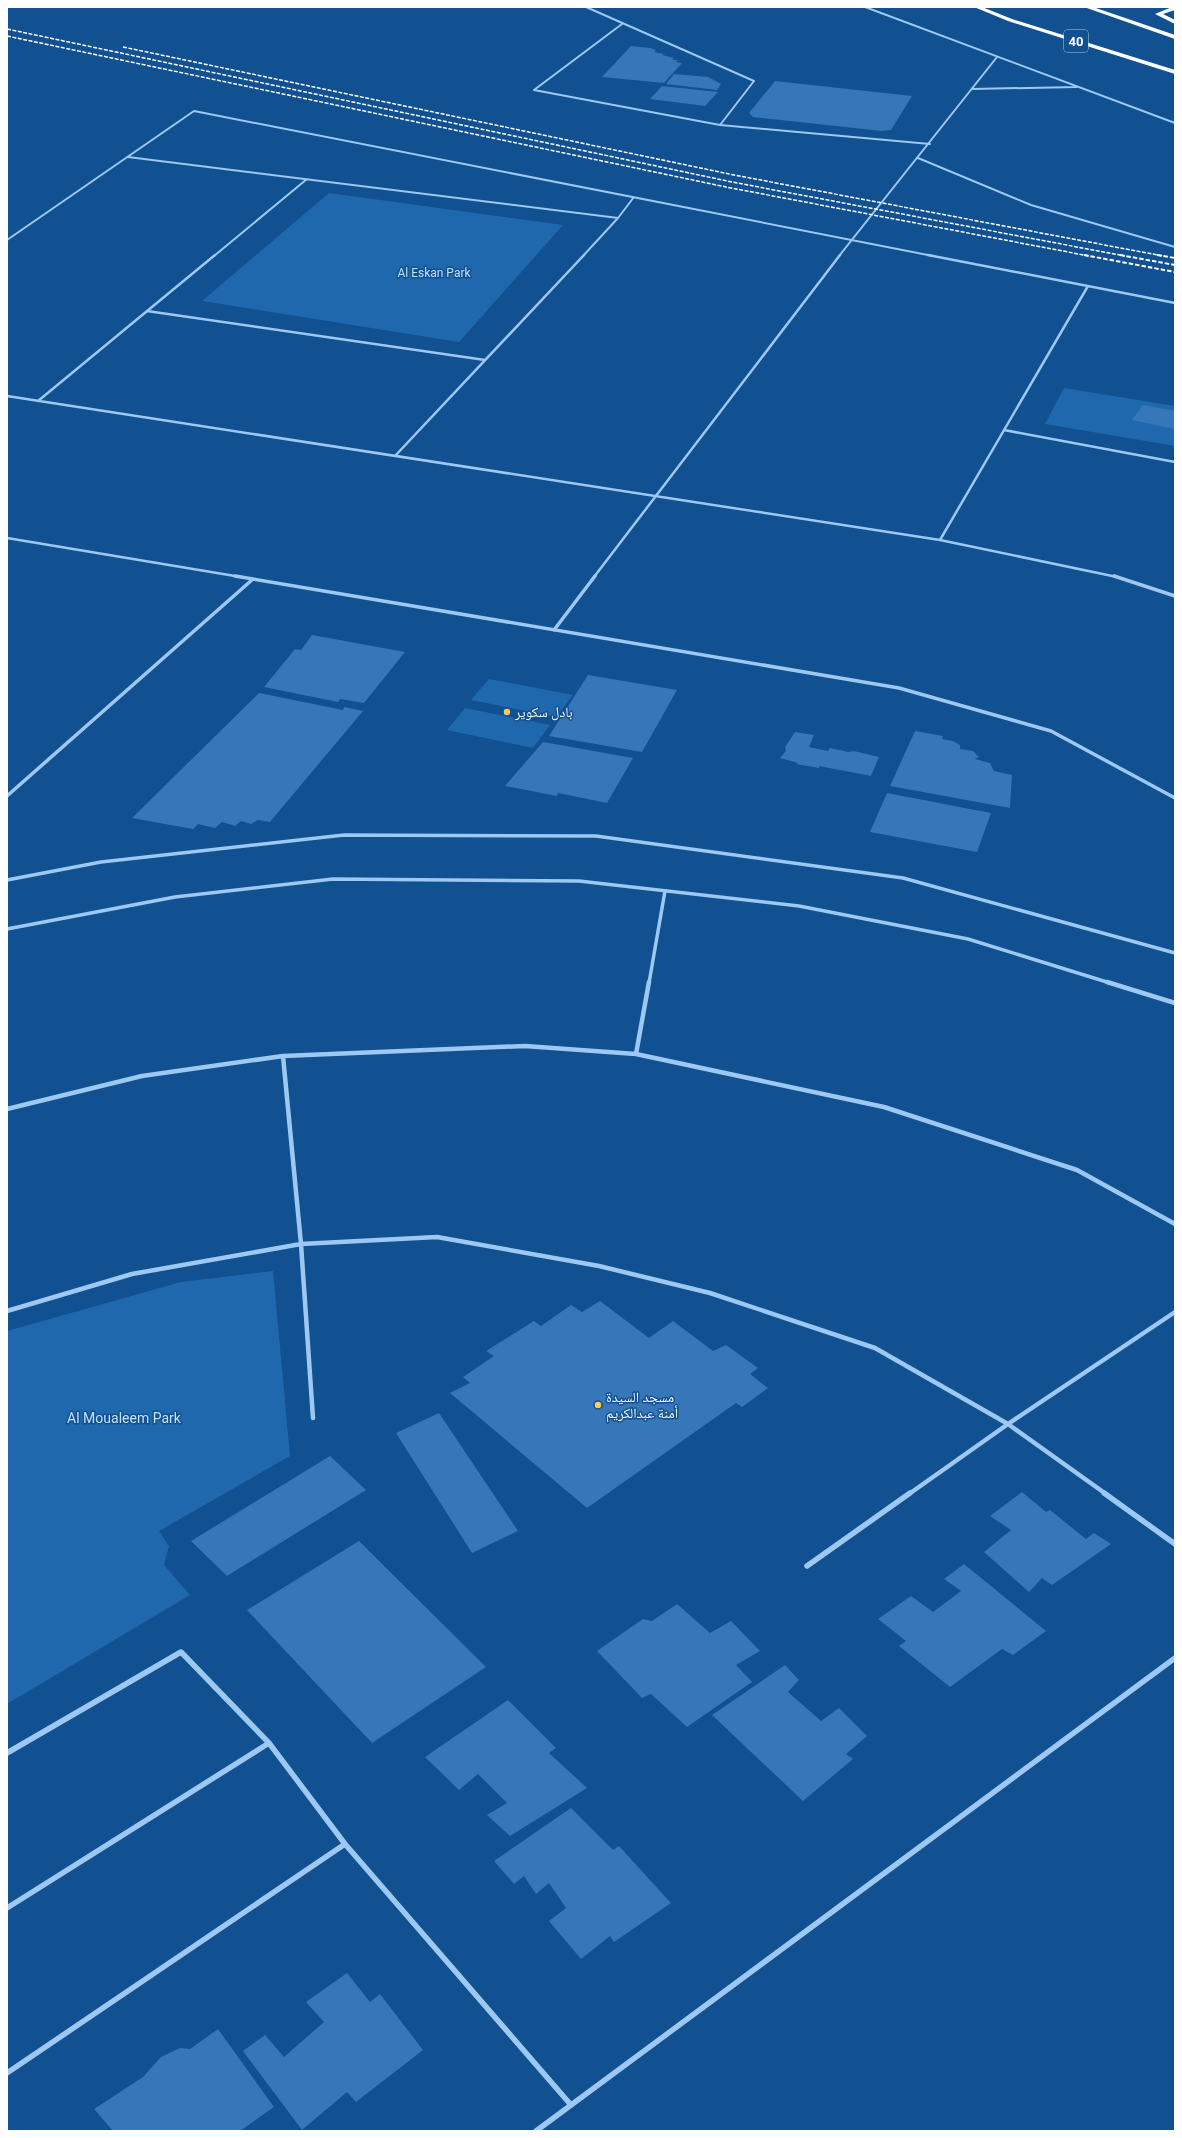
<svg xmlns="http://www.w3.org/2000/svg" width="1182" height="2138" font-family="Roboto,'Noto Naskh Arabic',sans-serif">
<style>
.green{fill:#2068ae}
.building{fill:#3577b8}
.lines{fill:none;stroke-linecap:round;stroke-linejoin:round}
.street-far4{stroke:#9dc8f2;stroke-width:2}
.street-far3{stroke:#9dc8f2;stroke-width:2.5}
.street-far2{stroke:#9dc8f2;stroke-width:3.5}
.street-far1{stroke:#9dc8f2;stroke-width:4.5}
.street{stroke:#9dc8f2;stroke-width:5.5}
.highway{fill:#fff;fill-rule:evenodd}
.rail-far1{stroke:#fff;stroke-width:1.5;stroke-dasharray:4 1.5;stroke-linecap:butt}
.rail{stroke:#fff;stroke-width:2;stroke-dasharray:4.5 2;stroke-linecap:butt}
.poi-dot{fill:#ffc85e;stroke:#115091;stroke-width:1.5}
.labels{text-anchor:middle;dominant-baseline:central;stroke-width:3;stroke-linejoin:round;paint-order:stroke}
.far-park-label{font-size:12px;fill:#c4e1fd;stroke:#115091}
.shield{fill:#115091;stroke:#b8cade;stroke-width:1}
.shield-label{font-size:13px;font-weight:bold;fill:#fff}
.poi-label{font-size:14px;fill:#fff;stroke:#115091;text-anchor:start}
.park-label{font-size:14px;fill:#c4e1fd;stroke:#115091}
</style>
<rect width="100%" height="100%" fill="#115091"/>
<path class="green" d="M 329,193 L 563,225 L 459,342 L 202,301 Z
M 1064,388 L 1175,406 L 1175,446 L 1045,424 Z
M 489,679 L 573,695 L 556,717 L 471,700 Z
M 465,708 L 550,725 L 533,748 L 447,730 Z
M 273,1271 L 290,1456 L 159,1531 L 169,1546 L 164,1565 L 190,1595 L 7,1704 L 7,1331 L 181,1282 Z"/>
<path class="building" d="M 631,46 L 650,48 L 656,50 L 654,52 L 664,54 L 662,55 L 674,58 L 672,60 L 678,60 L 676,62 L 682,63 L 664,83 L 602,77 Z
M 674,74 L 708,77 L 721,84 L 717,90 L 666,84 Z
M 775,81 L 912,96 L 891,130 L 882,131 L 753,117 L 749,113 Z
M 662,86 L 718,92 L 705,106 L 650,99 Z
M 1143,405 L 1175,411 L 1175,429 L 1132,420 Z
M 312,635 L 405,652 L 364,703 L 340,699 L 338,702 L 264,687 L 295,649 L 301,650 Z
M 588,675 L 677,690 L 642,752 L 549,736 Z
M 259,693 L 343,710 L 344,707 L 363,711 L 270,822 L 258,820 L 251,824 L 241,821 L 235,826 L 222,822 L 215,828 L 198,824 L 193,829 L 132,818 Z
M 915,731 L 943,736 L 942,739 L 953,741 L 960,745 L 960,749 L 973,751 L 979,757 L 975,759 L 990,763 L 994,771 L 1012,775 L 1010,808 L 890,786 Z
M 795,732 L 814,735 L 809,747 L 828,751 L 830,748 L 849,752 L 854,751 L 879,757 L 871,776 L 819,766 L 819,768 L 796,764 L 798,763 L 780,758 L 786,751 L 785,747 Z
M 543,742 L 633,758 L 607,803 L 558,793 L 557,796 L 505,786 Z
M 887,793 L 991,813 L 977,852 L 870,832 Z
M 600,1301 L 649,1338 L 673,1321 L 713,1351 L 726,1345 L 758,1368 L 750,1374 L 768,1388 L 742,1407 L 736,1403 L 587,1508 L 450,1393 L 470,1383 L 463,1377 L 494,1356 L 486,1351 L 534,1321 L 541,1326 L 571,1305 L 582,1312 Z
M 439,1413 L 518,1531 L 472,1553 L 396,1433 Z
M 330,1456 L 366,1490 L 227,1576 L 191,1541 Z
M 1022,1492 L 1046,1512 L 1050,1510 L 1086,1539 L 1094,1533 L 1111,1544 L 1052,1585 L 1042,1578 L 1029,1592 L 984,1552 L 1011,1530 L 990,1516 Z
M 359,1541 L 486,1667 L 372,1743 L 247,1610 Z
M 964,1564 L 1046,1631 L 1013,1655 L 1002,1649 L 950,1687 L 899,1646 L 906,1641 L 878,1619 L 911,1596 L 933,1612 L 961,1591 L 944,1579 Z
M 677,1604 L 710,1633 L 731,1621 L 760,1651 L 736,1665 L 752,1682 L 687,1727 L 651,1694 L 642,1698 L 597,1651 L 643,1619 L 652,1621 Z
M 785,1665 L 799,1680 L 788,1692 L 821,1721 L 839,1708 L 867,1736 L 846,1754 L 853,1759 L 803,1801 L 712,1715 Z
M 508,1700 L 556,1748 L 549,1753 L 587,1788 L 510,1836 L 487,1815 L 507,1803 L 478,1774 L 459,1790 L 425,1757 Z
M 571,1808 L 613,1850 L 619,1846 L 671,1903 L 614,1942 L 610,1936 L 581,1959 L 549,1921 L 566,1908 L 549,1883 L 536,1894 L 524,1876 L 514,1884 L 494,1861 Z
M 347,1973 L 370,2002 L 380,1994 L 423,2050 L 356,2102 L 347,2092 L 302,2130 L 243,2051 L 265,2035 L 284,2057 L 324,2022 L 306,2002 Z
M 218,2029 L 274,2107 L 240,2131 L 113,2131 L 94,2109 L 143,2077 L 161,2057 L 180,2048 L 190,2049 Z"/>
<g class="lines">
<path class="street-far4" d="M 586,7 L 754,81 L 720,125
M 865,7 L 1175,123
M 622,24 L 534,90 L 720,125 L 930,144
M 972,89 L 1077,87
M 128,157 L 618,218
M 918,158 L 1031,205 L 1175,247
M 7,240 L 194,111 L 933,256
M 214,256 L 307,179
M 583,256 L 618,218 L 634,197
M 839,256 L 997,57"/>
<path class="street-far3" d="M 928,255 L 1175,303
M 147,311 L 485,360
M 7,396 L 940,540 L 1117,577
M 38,401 L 215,255
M 1004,430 L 1175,462
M 395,456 L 584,255
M 7,538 L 241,577
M 940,540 L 1088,286
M 594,577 L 840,255"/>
<path class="street-far2" d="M 235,576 L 899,688 L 1051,731 L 1175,798
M 1114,576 L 1175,596
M 554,630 L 595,576
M 7,796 L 253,579
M 7,880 L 101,862 L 344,835 L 596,836 L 903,878 L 1175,953
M 7,929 L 175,897 L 333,879 L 579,881 L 799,906 L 968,939 L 1110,983
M 649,983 L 665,891"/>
<path class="street-far1" d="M 1107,982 L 1175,1003
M 636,1054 L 649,982
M 283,1056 L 301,1244 L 313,1418
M 7,1109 L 142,1076 L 283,1056 L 525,1046 L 636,1054 L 884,1107 L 1077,1170 L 1175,1224
M 7,1311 L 132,1274 L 301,1244 L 437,1237 L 599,1266 L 710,1293 L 875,1348 L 1008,1424 L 1106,1494
M 909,1494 L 1008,1424 L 1175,1312"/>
<path class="street" d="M 1104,1493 L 1175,1544
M 807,1566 L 910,1493
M 7,1753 L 181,1652 L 269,1743 L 345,1844 L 571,2105
M 7,1908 L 269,1743
M 7,2073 L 345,1844
M 536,2131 L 1175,1658"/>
<path class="highway" d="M 974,7 L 982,7 L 1012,19 L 1175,70 L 1175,74 L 1008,21 Z
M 1084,7 L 1093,7 L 1175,35 L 1175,39 Z
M 1172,7 L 1175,7 L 1175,10 L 1163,14 L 1175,20 L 1175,24 L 1155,14 Z"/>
<path class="rail-far1" d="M 7,29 L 732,182 L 1125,256
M 7,36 L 726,187 L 1089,256
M 123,47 L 734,175 L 1163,256"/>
<path class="rail" d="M 1084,255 L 1175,272
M 1120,255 L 1175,265
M 1157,255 L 1175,258"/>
</g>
<g class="poi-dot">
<circle cx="507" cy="712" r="4"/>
<circle cx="598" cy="1405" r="4"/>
</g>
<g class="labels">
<g class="far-park-label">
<text x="434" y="273">Al Eskan Park</text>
</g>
<rect class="shield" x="1064" y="30" width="24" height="22" rx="3"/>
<g class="shield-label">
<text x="1076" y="41">40</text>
</g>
<g class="poi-label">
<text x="515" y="712">بادل سكوير</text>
<text x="606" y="1397">مسجد السيدة<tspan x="606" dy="16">أمنة عبدالكريم</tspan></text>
</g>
<g class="park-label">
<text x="124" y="1418">Al Moualeem Park</text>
</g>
</g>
<rect width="1182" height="2138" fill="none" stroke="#ffffff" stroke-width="16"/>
</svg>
